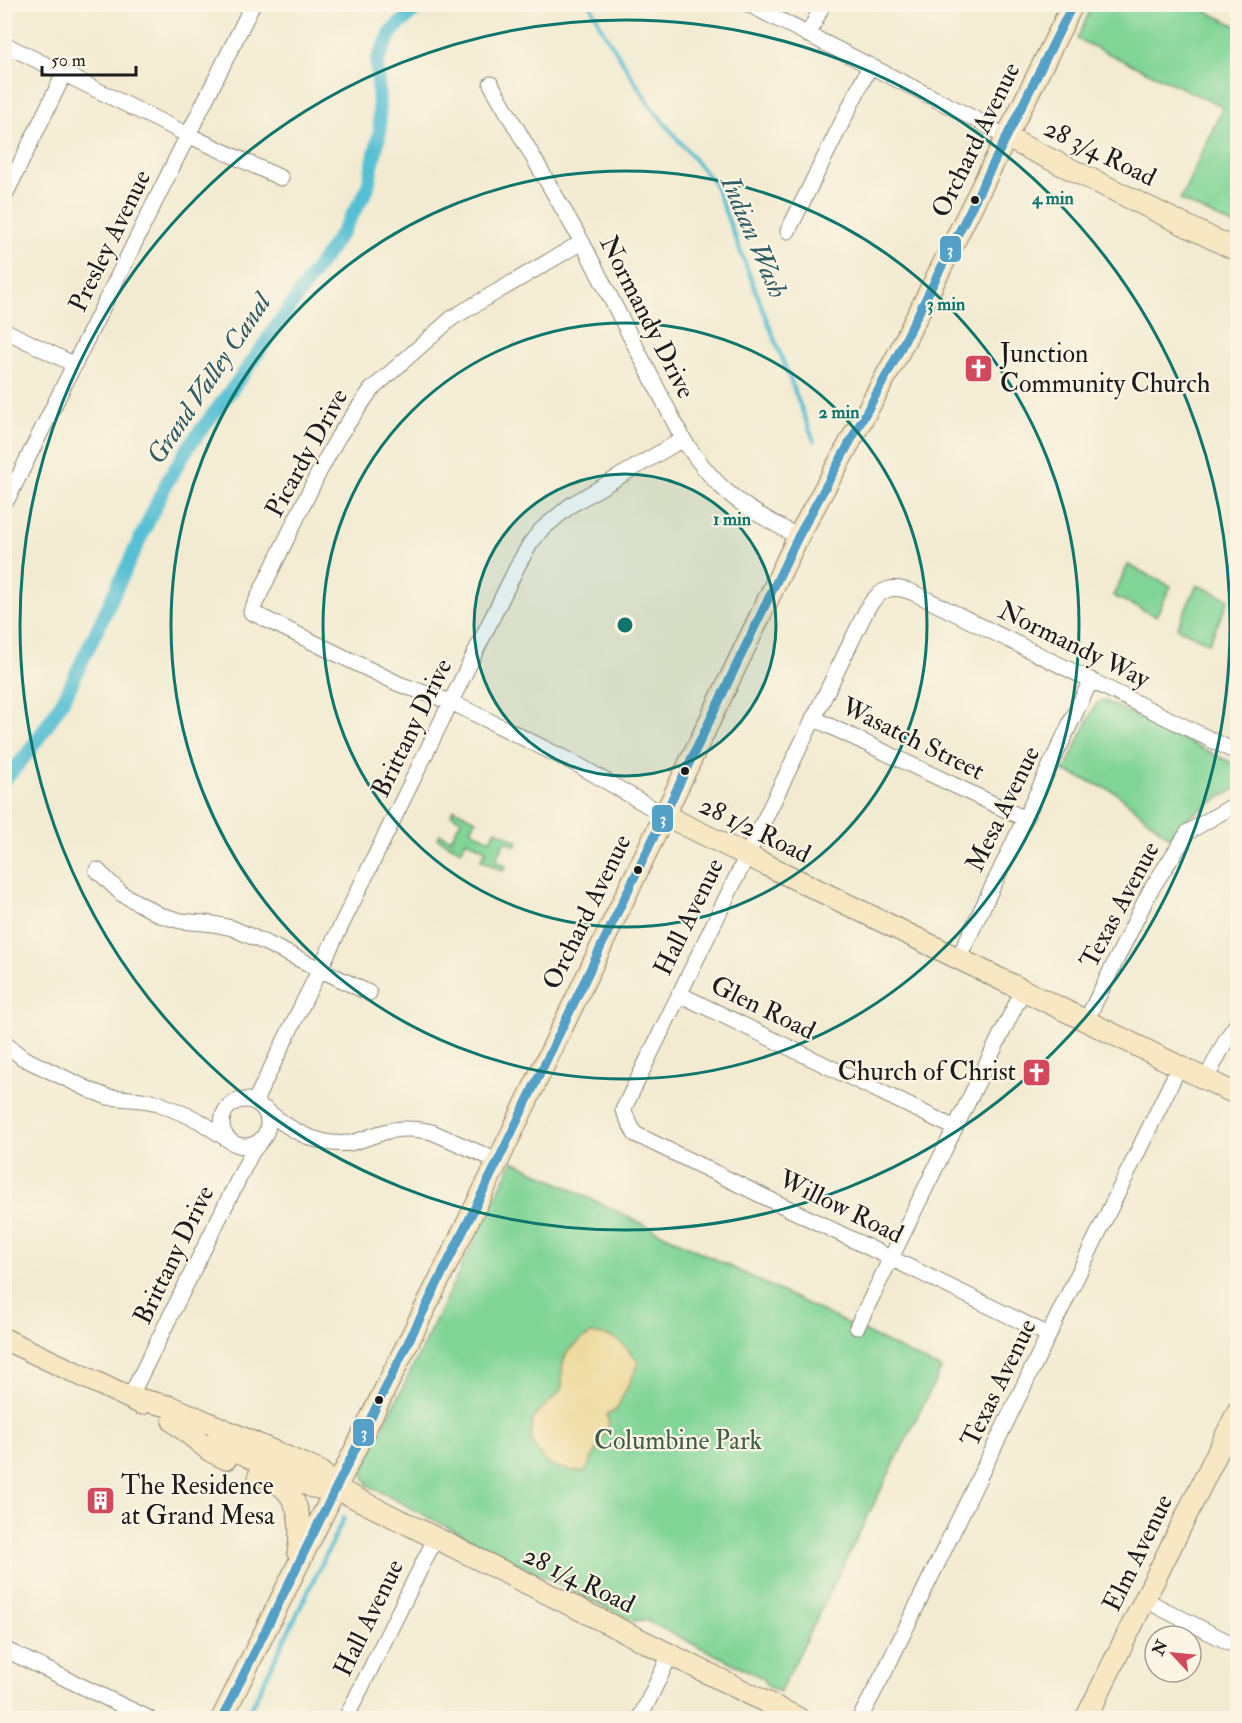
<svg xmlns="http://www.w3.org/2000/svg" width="1242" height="1723" font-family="'IM FELL Double Pica',serif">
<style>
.green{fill:#80d496;stroke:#4e7859;stroke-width:1.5}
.sand{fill:#eeda9e;stroke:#857b5d;stroke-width:1.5}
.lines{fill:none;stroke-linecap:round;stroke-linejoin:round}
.stream{stroke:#56bfd3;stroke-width:4}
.canal{stroke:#56bfd3;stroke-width:14}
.street-casing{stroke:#888476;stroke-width:17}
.secondary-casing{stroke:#888476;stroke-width:23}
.street{stroke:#fff;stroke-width:15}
.secondary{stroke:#f8e7c3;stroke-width:21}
.bus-1-casing{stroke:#fcf5e5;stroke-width:14}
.bus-1{stroke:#54a0c6;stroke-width:9}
.ring{fill:none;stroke:#0f766e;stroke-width:3}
.bus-dot{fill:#1c1c1c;stroke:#fcf5e5;stroke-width:2}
.labels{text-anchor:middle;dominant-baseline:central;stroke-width:4.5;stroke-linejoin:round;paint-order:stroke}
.street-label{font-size:26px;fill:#1c1c1c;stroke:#fcf5e5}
.poi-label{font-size:26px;fill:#1c1c1c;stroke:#fcf5e5;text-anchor:start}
.park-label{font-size:26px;fill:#3f5c47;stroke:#fcf5e5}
.water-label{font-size:27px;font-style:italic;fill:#335d65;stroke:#fcf5e5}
.centre{fill:#0f766e;stroke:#fcf5e5;stroke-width:3}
.ring-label{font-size:18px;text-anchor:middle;font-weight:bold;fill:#0f766e;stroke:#fcf5e5;stroke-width:4.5;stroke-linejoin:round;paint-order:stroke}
.line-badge{stroke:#fcf5e5;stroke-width:2}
.badge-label{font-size:16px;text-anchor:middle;font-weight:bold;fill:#fff}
</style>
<rect width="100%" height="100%" fill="#fcf5e5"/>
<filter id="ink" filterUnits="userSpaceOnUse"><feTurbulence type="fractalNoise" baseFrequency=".0167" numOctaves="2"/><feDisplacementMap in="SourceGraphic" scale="12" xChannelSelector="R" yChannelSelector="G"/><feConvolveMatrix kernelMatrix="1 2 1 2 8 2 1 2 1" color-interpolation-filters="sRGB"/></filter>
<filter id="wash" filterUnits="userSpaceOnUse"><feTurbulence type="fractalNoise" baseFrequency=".008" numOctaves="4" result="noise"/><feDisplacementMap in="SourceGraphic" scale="24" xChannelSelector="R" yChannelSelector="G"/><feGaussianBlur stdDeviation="1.35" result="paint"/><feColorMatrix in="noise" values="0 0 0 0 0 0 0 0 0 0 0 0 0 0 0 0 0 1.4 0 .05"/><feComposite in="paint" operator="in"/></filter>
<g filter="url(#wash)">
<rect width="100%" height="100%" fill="#f3ebd1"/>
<path class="green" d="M 1093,4 L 1193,5 L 1237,26 L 1237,227 L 1180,200 L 1223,107 L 1077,39 Z
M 1128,565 L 1171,586 L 1156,616 L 1113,596 Z
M 1197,585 L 1229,599 L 1209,643 L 1177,628 Z
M 1103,700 L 1236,765 L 1237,788 L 1216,800 L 1187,818 L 1170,838 L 1115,792 L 1064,771 L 1096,704 Z
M 454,809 L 476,820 L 471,830 L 490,840 L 496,830 L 518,841 L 516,846 L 505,841 L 496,860 L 506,866 L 503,871 L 481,860 L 486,850 L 466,840 L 461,851 L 438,839 L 440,834 L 451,839 L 461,820 L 451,814 Z
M 513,1161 L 941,1369 L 780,1692 L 767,1686 L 763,1678 L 645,1620 L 634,1621 L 510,1560 L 367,1485 L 368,1482 L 365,1480 L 362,1471 Z"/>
<path class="sand" d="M 591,1334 C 619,1335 622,1343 639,1363 L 616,1410 L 607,1415 L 609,1425 L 585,1472 C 560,1470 543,1468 533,1443 C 530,1437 531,1426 533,1420 C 539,1406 554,1402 561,1389 C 564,1383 561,1379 562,1372 C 563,1350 574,1344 591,1334 Z"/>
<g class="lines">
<path class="stream" d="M 590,4 L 602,29 L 651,107 L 714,183 L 814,441
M 246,1718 L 344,1518"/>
<path class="canal" d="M 4,780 C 29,755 47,726 65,697 L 167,482 L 189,446 L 244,373 L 342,232 L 367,190 L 380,131 L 377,61 L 392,31 L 422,4"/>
</g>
</g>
<g filter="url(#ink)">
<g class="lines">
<defs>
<path id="street" d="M 748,4 L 981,122 L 1007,138
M 808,35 L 823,4
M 4,44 L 188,135 L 281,178
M 491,84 L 582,242 L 683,439 C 695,457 707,474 724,489 C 745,509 773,522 798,537
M 4,197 L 64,74
M 788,231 L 870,66
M 582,242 L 452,318 L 371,390 L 338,437 L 318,474 L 251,612 L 399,684 L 451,702 L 580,766 L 664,815
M 4,330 L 75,365
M 4,496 L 8,498 L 253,4
M 813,718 L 1025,819
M 97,870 L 122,894 L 160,915 L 181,921 L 214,924 L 232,928 L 268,944 L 369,993
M 958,959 L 1091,680
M 679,994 L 955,1128
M 1086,1021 L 1150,891 L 1188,832 L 1238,803
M 4,1043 L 23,1058 L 92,1091 L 108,1097 L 142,1100 L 158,1103 L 198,1120 L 233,1143
M 1206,1079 L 1227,1038 L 1238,1022
M222 1123a23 23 0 1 1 46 0a23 23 0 1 1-46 0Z
M 255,1101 L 518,565 L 530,544 L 541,530 L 571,505 L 683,439
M 265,1109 C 288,1129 317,1147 350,1143 C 360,1141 371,1136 381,1133 C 398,1127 414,1128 432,1132 L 498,1161
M 857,1327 L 1023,990
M 1049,1335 L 635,1134 L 623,1110 L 868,607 C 881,588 892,584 914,593 L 1238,753
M 130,1397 L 244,1168 L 252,1152 L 264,1137
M 1145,1600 L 1238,1647
M 4,1649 L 148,1718
M 346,1718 L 435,1539
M 640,1718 L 670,1655
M 860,1718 L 885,1671 L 1179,1067"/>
<path id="secondary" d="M 1007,138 L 1238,251
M 664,815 L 1238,1095
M 4,1339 L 142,1404
M 130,1397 L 172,1407 L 319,1471 L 327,1478 L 335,1488 L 798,1718
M 173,1421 L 210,1451 L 226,1459
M 216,1441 L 312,1487 L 323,1489 L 335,1488
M 259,1475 C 265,1478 271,1480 277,1483 C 302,1498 302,1528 298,1553
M 222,1718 L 498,1161 L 798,537 L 897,356 L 1073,4
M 1086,1718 L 1238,1411"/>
</defs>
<use href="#street" class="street-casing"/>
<use href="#secondary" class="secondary-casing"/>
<use href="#street" class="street"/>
<use href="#secondary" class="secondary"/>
<defs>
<path id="bus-1" d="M 222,1718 L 498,1161 L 798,537 L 897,356 L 1073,4"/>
</defs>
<use href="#bus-1" class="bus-1-casing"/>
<use href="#bus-1" class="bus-1"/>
</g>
</g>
<circle cx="625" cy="625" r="151" fill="#0f766e" fill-opacity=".12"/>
<g class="ring">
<circle cx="625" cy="625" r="151"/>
<circle cx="625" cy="625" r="302"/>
<circle cx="625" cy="625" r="454"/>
<circle cx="625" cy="625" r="605"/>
</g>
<defs>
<symbol id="church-square" viewBox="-11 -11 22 22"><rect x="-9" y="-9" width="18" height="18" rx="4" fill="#d1495b" stroke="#fcf5e5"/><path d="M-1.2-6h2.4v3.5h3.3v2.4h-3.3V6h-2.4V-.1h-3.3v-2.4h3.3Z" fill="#fff"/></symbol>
<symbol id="building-square" viewBox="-11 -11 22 22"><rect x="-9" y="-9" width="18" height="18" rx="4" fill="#d1495b" stroke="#fcf5e5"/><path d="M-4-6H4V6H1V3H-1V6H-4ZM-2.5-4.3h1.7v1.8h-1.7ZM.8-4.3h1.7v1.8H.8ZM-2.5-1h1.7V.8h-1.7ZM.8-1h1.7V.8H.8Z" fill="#fff"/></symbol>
</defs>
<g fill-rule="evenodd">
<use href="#church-square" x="962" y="352" width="33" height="33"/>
<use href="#church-square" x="1020" y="1056" width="33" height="33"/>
<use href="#building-square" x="84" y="1484" width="33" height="33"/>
</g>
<g class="bus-dot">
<circle cx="975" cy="200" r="5"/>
<circle cx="685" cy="771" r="5"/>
<circle cx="638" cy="870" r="5"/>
<circle cx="379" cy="1400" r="5"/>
</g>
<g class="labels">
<g class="street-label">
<text transform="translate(976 140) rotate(-64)">Orchard Avenue</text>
<text transform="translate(1100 153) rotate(26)">28 3/4 Road</text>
<text transform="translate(110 241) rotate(-64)">Presley Avenue</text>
<text transform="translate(647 317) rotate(63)">Normandy Drive</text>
<text transform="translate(307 453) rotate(-61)">Picardy Drive</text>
<text transform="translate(1074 645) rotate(26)">Normandy Way</text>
<text transform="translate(412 728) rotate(-64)">Brittany Drive</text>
<text transform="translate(913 739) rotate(26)">Wasatch Street</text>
<text transform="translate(1003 809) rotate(-64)">Mesa Avenue</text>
<text transform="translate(755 830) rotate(26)">28 1/2 Road</text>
<text transform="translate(1120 905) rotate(-62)">Texas Avenue</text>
<text transform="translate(587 912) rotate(-64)">Orchard Avenue</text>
<text transform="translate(689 917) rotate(-64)">Hall Avenue</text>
<text transform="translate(763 1008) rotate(26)">Glen Road</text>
<text transform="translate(841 1207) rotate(26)">Willow Road</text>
<text transform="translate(174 1255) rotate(-64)">Brittany Drive</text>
<text transform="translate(999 1383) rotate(-64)">Texas Avenue</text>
<text transform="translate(1138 1553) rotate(-64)">Elm Avenue</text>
<text transform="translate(579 1580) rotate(26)">28 1/4 Road</text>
<text transform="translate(369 1618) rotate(-64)">Hall Avenue</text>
</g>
<g class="poi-label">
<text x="1000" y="354">Junction<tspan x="1000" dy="30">Community Church</tspan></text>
<text x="1016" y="1072" text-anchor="end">Church of Christ</text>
<text x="121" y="1486">The Residence<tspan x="121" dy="30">at Grand Mesa</tspan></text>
</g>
<g class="park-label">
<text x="678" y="1441">Columbine Park</text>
</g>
<g class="water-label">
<text transform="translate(754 237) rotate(67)">Indian Wash</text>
<text transform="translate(209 379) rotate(-56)">Grand Valley Canal</text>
</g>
</g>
<circle cx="625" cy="625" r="9" class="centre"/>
<g class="ring-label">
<text x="1053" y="204">4 min</text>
<text x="946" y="310">3 min</text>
<text x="839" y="418">2 min</text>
<text x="732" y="525">1 min</text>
</g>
<g class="line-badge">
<rect x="939" y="235" width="23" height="28" rx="6" fill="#54a0c6"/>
<rect x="651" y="804" width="23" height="29" rx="6" fill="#54a0c6"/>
<rect x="352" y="1418" width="23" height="29" rx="6" fill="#54a0c6"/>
</g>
<g class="badge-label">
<text x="950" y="255">3</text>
<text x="663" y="824">3</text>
<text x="364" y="1438">3</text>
</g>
<rect width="1242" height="1723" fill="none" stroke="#fcf5e5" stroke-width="24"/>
<g transform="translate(1173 1654) rotate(296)"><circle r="28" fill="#fcf5e5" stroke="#a29e95" stroke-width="1.5"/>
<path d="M0-4.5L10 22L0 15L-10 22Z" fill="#d1495b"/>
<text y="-9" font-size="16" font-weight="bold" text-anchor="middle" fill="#1c1c1c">N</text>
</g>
<path d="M42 66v9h94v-9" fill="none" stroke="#1c1c1c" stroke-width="3"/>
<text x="51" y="66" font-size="18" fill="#1c1c1c" stroke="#fcf5e5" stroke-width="4.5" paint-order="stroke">50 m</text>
</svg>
